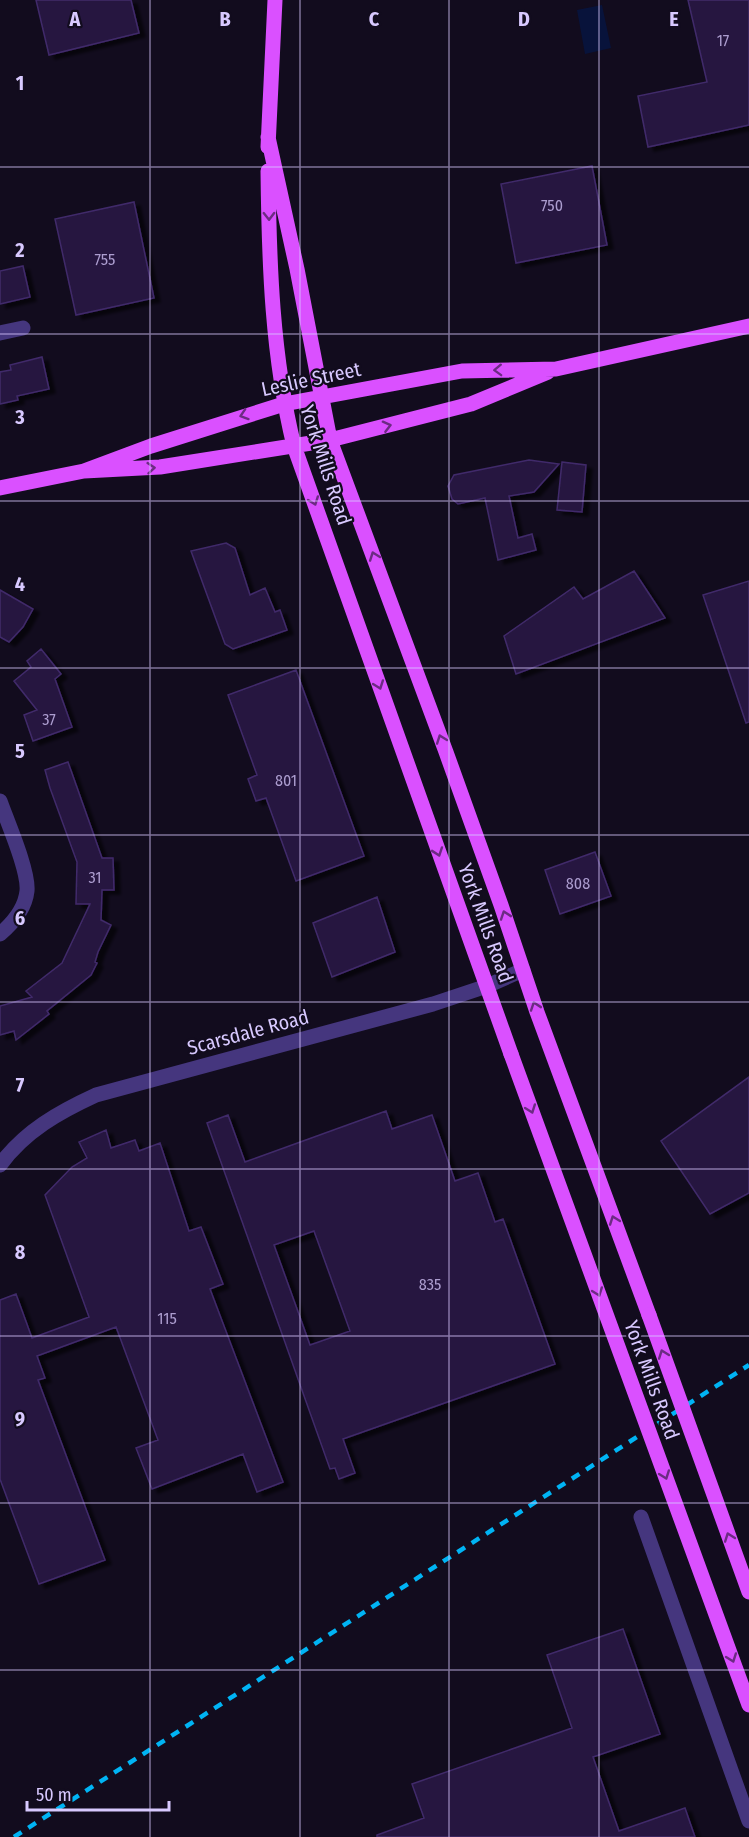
<svg xmlns="http://www.w3.org/2000/svg" width="749" height="1837" font-family="'Fira Sans Condensed',sans-serif">
<style>
.water{fill:#08133b}
.building{fill:#26183f;stroke:#412a6b;stroke-width:1.5;fill-rule:evenodd;filter:url(#shadow)}
.lines{fill:none;stroke-linecap:round;stroke-linejoin:round}
.minor{stroke:#45367e;stroke-width:15}
.major{stroke:#da50ff;stroke-width:15}
.rail{stroke:#00b4f4;stroke-width:4.5;stroke-dasharray:9 8;stroke-linecap:butt}
.major-bridge{stroke:#da50ff;stroke-width:15}
.oneway{stroke:#6c2b83}
.grid{fill:none;stroke:#d8c9ff;stroke-width:1.5;stroke-opacity:0.55}
.labels{text-anchor:middle;dominant-baseline:central;stroke-width:4.5;stroke-linejoin:round;paint-order:stroke}
.number-label{font-size:16px;fill:#ac9dcf}
.street-label{font-size:20px;fill:#d8c9ff;stroke:#120c1e}
.grid-label{font-size:20px;text-anchor:middle;font-weight:bold;fill:#d8c9ff;stroke:#120c1e;stroke-width:4.5;stroke-linejoin:round;paint-order:stroke}
</style>
<defs>
<filter id="shadow"><feDropShadow dx="6" dy="4" stdDeviation="1.5" flood-color="#0009"/></filter>
</defs>
<rect width="100%" height="100%" fill="#120c1e"/>
<path class="water" d="M 602,5 L 611,48 L 585,54 L 577,10 Z"/>
<path class="building" d="M 36,0 L 131,0 L 139,33 L 49,55 Z
M 688,0 L 749,0 L 749,125 L 648,147 L 638,96 L 707,82 Z
M 592,166 L 607,245 L 516,263 L 501,184 Z
M 134,202 L 154,298 L 76,315 L 55,219 Z
M 23,266 L 30,297 L 0,304 L 0,271 Z
M 42,357 L 49,389 L 17,396 L 18,400 L 0,404 L 0,372 L 11,370 L 10,365 Z
M 529,460 L 559,464 L 534,492 L 509,496 L 518,538 L 532,534 L 536,550 L 498,560 L 485,498 L 458,504 L 452,499 L 448,486 L 454,475 Z
M 562,462 L 586,465 L 582,512 L 557,510 Z
M 226,543 L 235,548 L 250,595 L 265,588 L 275,612 L 280,610 L 287,630 L 233,649 L 225,644 L 191,551 Z
M 634,571 L 665,618 L 516,674 L 504,636 L 574,587 L 583,599 Z
M 749,581 L 749,722 L 746,723 L 703,595 Z
M 0,590 L 33,609 L 23,627 L 9,642 L 0,637 Z
M 41,649 L 61,674 L 55,679 L 72,727 L 33,741 L 24,715 L 37,710 L 14,681 L 31,667 L 27,661 Z
M 296,670 L 364,856 L 296,881 L 266,798 L 256,801 L 248,779 L 257,775 L 228,695 Z
M 68,762 L 102,858 L 113,858 L 114,890 L 102,890 L 101,920 L 111,925 L 98,952 L 95,962 L 97,963 L 91,975 L 47,1011 L 49,1014 L 16,1040 L 14,1031 L 0,1035 L 0,1006 L 32,997 L 26,991 L 62,963 L 90,904 L 76,904 L 77,862 L 50,788 L 45,770 Z
M 595,852 L 611,896 L 560,914 L 545,870 Z
M 377,897 L 395,952 L 332,977 L 313,923 Z
M 749,1077 L 749,1193 L 710,1214 L 661,1141 Z
M 386,1111 L 392,1129 L 432,1115 L 455,1181 L 478,1173 L 495,1222 L 503,1219 L 555,1364 L 343,1439 L 355,1473 L 339,1479 L 335,1468 L 330,1469 L 207,1123 L 228,1115 L 245,1162 ZM 314,1231 L 350,1331 L 310,1345 L 274,1245 Z
M 106,1130 L 111,1148 L 135,1140 L 139,1151 L 160,1143 L 189,1231 L 201,1227 L 223,1284 L 210,1289 L 283,1482 L 257,1492 L 243,1454 L 152,1489 L 136,1448 L 158,1440 L 116,1327 L 37,1356 L 45,1378 L 38,1380 L 105,1560 L 39,1584 L 0,1479 L 0,1300 L 16,1294 L 32,1338 L 89,1317 L 45,1195 L 72,1167 L 87,1158 L 79,1142 Z
M 623,1629 L 660,1734 L 593,1757 L 619,1831 L 685,1808 L 695,1837 L 377,1837 L 377,1835 L 424,1818 L 412,1784 L 572,1728 L 547,1655 Z"/>
<g class="lines">
<path class="minor" d="M 0,333 L 23,328
M 0,801 C 7,821 29,871 27,891 C 25,909 13,923 0,934
M 0,1165 C 25,1131 59,1112 96,1095 L 433,1004 L 487,986 L 523,970
M 641,1517 L 749,1821"/>
<path class="major" d="M 268,137 L 297,269 L 330,440 L 446,752 L 501,905 L 537,1012 L 649,1315
M 268,147 L 275,0
M 268,171 C 269,263 272,356 294,446 L 511,1054
M 84,471 L 151,446 L 284,404 L 462,371 L 556,369 L 749,326
M 0,488 L 84,471 L 160,467 L 330,440 L 471,404 L 548,372"/>
<path class="rail" d="M 14,1837 L 749,1365"/>
<path class="major-bridge" d="M 511,1054 L 749,1705
M 649,1315 L 749,1592"/>
</g>
<defs><path id="oneway-chevron" d="M-2-3.5L2.5 0L-2 3.5" fill="none" stroke-width="1.6" stroke-linecap="round" stroke-linejoin="round" transform="scale(1.5)"/></defs>
<g class="oneway">
<use href="#oneway-chevron" transform="translate(269 216) rotate(89)"/>
<use href="#oneway-chevron" transform="translate(498 370) rotate(178)"/>
<use href="#oneway-chevron" transform="translate(244 415) rotate(162)"/>
<use href="#oneway-chevron" transform="translate(387 426) rotate(-14)"/>
<use href="#oneway-chevron" transform="translate(151 468) rotate(-5)"/>
<use href="#oneway-chevron" transform="translate(314 501) rotate(70)"/>
<use href="#oneway-chevron" transform="translate(374 556) rotate(-110)"/>
<use href="#oneway-chevron" transform="translate(379 685) rotate(70)"/>
<use href="#oneway-chevron" transform="translate(441 739) rotate(-110)"/>
<use href="#oneway-chevron" transform="translate(438 852) rotate(71)"/>
<use href="#oneway-chevron" transform="translate(505 915) rotate(-109)"/>
<use href="#oneway-chevron" transform="translate(535 1006) rotate(-109)"/>
<use href="#oneway-chevron" transform="translate(531 1109) rotate(70)"/>
<use href="#oneway-chevron" transform="translate(614 1220) rotate(-110)"/>
<use href="#oneway-chevron" transform="translate(598 1292) rotate(70)"/>
<use href="#oneway-chevron" transform="translate(663 1354) rotate(-110)"/>
<use href="#oneway-chevron" transform="translate(665 1475) rotate(70)"/>
<use href="#oneway-chevron" transform="translate(729 1537) rotate(-110)"/>
<use href="#oneway-chevron" transform="translate(732 1658) rotate(70)"/>
</g>
<path class="grid" d="M 150,0 L 150,1837M 300,0 L 300,1837M 449,0 L 449,1837M 599,0 L 599,1837M 0,167 L 749,167M 0,334 L 749,334M 0,501 L 749,501M 0,668 L 749,668M 0,835 L 749,835M 0,1002 L 749,1002M 0,1169 L 749,1169M 0,1336 L 749,1336M 0,1503 L 749,1503M 0,1670 L 749,1670"/>
<g class="labels">
<g class="number-label">
<text x="723" y="40">17</text>
<text x="552" y="205">750</text>
<text x="105" y="259">755</text>
<text x="49" y="719">37</text>
<text x="286" y="780">801</text>
<text x="95" y="877">31</text>
<text x="578" y="883">808</text>
<text x="430" y="1284">835</text>
<text x="167" y="1318">115</text>
</g>
<g class="street-label">
<text transform="translate(311 379) rotate(-12)">Leslie Street</text>
<text transform="translate(326 465) rotate(72)">York Mills Road</text>
<text transform="translate(486 923) rotate(70)">York Mills Road</text>
<text transform="translate(248 1032) rotate(-15)">Scarsdale Road</text>
<text transform="translate(652 1380) rotate(70)">York Mills Road</text>
</g>
</g>
<g class="grid-label">
<text x="75" y="26">A</text>
<text x="225" y="26">B</text>
<text x="374" y="26">C</text>
<text x="524" y="26">D</text>
<text x="674" y="26">E</text>
<text x="20" y="90">1</text>
<text x="20" y="257">2</text>
<text x="20" y="424">3</text>
<text x="20" y="591">4</text>
<text x="20" y="758">5</text>
<text x="20" y="925">6</text>
<text x="20" y="1092">7</text>
<text x="20" y="1259">8</text>
<text x="20" y="1426">9</text>
</g>
<path d="M27 1801v9h142v-9" fill="none" stroke="#d8c9ff" stroke-width="3"/>
<text x="36" y="1801" font-size="18" fill="#d8c9ff" stroke="#120c1e" stroke-width="4.5" paint-order="stroke">50 m</text>
</svg>
